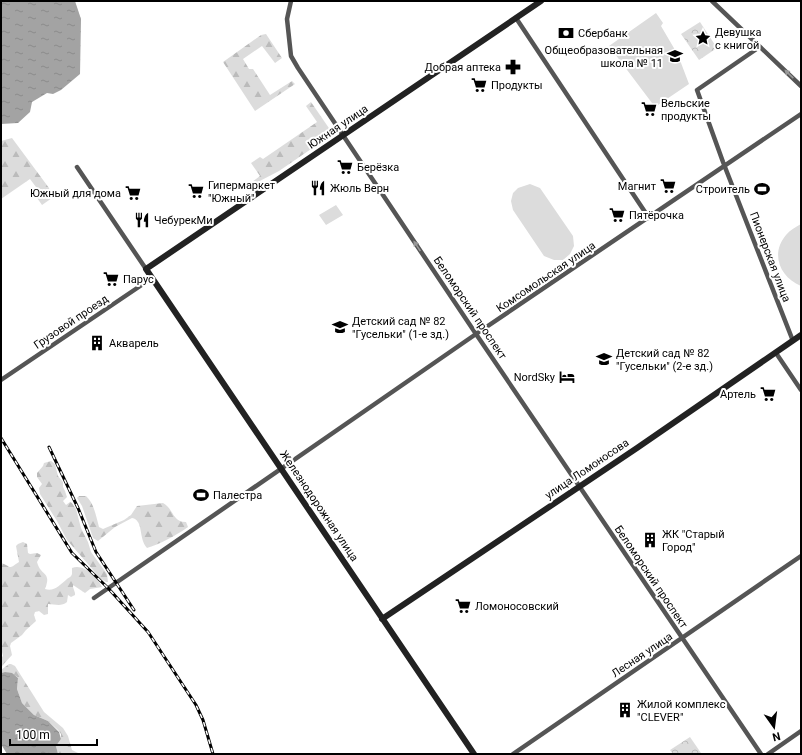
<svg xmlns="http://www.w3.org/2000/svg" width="802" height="755" font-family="Roboto,sans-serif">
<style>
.forest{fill:url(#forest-firs)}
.park{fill:url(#park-crowns)}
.garden{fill:#dcdcdc}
.water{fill:url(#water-ripples)}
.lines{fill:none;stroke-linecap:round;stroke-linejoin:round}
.street{stroke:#555;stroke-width:4.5}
.secondary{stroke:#222;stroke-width:6}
.rail-casing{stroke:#000;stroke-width:3}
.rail{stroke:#fff;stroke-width:1.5;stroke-dasharray:4.5;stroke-linecap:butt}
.oneway{fill:#999}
.labels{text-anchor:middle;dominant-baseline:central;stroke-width:4;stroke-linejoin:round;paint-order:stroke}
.poi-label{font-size:11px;fill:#000;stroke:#fff;text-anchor:start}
.street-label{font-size:11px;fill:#000;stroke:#fff}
</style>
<defs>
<pattern id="forest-firs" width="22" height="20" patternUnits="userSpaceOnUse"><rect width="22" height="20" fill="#dcdcdc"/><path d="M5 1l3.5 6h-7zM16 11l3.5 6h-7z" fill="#bbb"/></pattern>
<pattern id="park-crowns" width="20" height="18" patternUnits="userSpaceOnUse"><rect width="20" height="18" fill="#dcdcdc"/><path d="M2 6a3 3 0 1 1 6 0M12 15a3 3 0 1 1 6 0" fill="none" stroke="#bbb"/></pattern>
<pattern id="water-ripples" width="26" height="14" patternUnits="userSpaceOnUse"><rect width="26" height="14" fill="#a3a3a3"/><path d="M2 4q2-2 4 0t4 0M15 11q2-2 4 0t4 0" fill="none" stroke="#8b8b8b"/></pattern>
</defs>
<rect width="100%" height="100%" fill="#fff"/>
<path class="forest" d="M 266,34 L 282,58 L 275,63 L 262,46 L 243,59 L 249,69 L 253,69 L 270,95 L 292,81 L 295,84 L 255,111 L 223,62 L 261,35 Z
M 311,102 L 333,134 L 279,171 L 254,184 L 252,182 L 260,176 L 251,163 L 260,157 L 263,159 L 317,122 L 306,106 Z
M 12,138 L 49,188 L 52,198 L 42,205 L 35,195 L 39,191 L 30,179 L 1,199 L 1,141 Z
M 51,461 L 55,464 L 58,476 L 63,482 L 63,487 L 65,491 L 67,497 L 63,501 L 66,505 L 70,502 L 72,503 L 76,509 L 81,528 L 88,542 L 91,552 L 107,574 L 108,582 L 106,582 L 100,578 L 67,540 L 57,521 L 40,494 L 39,488 L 42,484 L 37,477 L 37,473 L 43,466 L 44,463 Z
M 79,496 L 86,496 C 94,503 96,516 99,527 L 103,529 L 124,520 L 131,515 L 137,506 L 163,503 C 174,509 172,522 186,522 L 188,527 C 179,534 158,545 147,548 C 138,538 144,520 132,518 L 115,527 L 98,541 L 93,538 L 92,535 L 82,506 L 77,498 Z
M 23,542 L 27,544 L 28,553 L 30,554 L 37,553 L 41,555 L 37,562 C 41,577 52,571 45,589 C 54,592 60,585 67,579 C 70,577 71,577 72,574 C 72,572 72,570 72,568 C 83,563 98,577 102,587 L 90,589 L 85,593 L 73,585 L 73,587 L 75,593 L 75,595 L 71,597 L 68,595 L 67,602 C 61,607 55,604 48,604 L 48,614 L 44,615 L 39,611 L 35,612 L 34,615 L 36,621 L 26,630 L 22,635 L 11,643 L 10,646 L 12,655 L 1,667 L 1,658 L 3,656 L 1,648 L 1,587 L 2,586 L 1,581 L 1,563 C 13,567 7,570 19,562 L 16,546 L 18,544 Z
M 9,664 L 11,664 L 15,666 L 44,712 L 63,728 L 68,736 L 72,750 L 80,754 L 58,754 L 56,746 L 61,739 L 61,734 L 58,730 L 48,721 L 34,715 L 22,703 L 17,689 L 18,678 L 16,676 L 5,672 L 1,673 L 1,670 Z"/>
<path class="park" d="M 700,22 L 717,48 L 699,60 L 681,34 Z
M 690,737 L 701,753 L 673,754 L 670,750 Z"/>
<path class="garden" d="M 656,13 L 663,23 L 661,26 L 678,55 L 689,84 L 655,107 L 609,46 Z
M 530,184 L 540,188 L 573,236 L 574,246 L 570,254 L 563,260 L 554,260 L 544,256 L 513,210 L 511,201 L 513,193 L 518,188 Z
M 336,205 L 343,215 L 326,225 L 319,215 Z
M 801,224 L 801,286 C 780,277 770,254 786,235 C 790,230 796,227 801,224 Z"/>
<path class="water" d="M 1,1 L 75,1 L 81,19 L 80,74 L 61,90 L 53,94 L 47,93 L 32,102 L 30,112 L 18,123 L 1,124 Z
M 5,672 L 12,673 L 18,678 L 17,689 L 22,703 L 34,715 L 48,721 L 59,732 L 61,739 L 56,746 L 58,754 L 7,754 L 1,744 L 1,673 Z"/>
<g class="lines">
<path class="street" d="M 291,1 L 287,19 L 291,56 L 298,68 L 476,334 L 761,754
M 712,1 L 801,86
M 516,18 L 649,218
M 758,48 L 697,90 L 723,162 L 793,341
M 77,167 L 146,269
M 776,353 L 801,390
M 1,380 L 152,278
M 94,598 L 476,334 L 801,114
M 513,754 L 801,556
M 768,754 L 801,731"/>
<path class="secondary" d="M 382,619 L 637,448 L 801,335
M 474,754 L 146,269 L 541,1"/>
<defs>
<path id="rail" d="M 1,438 L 72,553 L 108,588 L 148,632 L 196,705 L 203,720 L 213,754
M 49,447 L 78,508 L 96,552 L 134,610"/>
</defs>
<use href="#rail" class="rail-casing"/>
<use href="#rail" class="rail"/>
</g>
<defs><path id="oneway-solid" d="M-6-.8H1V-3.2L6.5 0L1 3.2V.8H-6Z"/></defs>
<g class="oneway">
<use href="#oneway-solid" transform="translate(789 74) rotate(-136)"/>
<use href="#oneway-solid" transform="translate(417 246) rotate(-124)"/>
</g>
<defs>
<symbol id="bank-bare" viewBox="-9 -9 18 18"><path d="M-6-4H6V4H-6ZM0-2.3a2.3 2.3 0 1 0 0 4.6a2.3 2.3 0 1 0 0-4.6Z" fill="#000" stroke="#fff" stroke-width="2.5" paint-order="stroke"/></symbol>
<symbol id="sight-bare" viewBox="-9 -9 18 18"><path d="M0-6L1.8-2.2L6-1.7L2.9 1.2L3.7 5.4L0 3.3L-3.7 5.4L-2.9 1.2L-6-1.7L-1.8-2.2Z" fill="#000" stroke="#fff" stroke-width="2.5" paint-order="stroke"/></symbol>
<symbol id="school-bare" viewBox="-9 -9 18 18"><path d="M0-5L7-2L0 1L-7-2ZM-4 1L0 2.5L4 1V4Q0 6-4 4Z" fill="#000" stroke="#fff" stroke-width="2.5" paint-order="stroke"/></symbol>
<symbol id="pharmacy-bare" viewBox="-9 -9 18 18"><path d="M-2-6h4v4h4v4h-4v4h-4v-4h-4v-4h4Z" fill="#000" stroke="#fff" stroke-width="2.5" paint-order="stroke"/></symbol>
<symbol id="supermarket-bare" viewBox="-9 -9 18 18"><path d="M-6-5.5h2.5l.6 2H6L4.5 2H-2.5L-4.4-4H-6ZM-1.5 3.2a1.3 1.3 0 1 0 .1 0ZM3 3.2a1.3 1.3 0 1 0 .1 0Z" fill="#000" stroke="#fff" stroke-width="2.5" paint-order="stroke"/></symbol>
<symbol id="restaurant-bare" viewBox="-9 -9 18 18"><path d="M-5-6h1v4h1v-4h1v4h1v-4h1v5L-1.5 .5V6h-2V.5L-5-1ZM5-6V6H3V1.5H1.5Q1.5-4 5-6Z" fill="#000" stroke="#fff" stroke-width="2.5" paint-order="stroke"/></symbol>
<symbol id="stadium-bare" viewBox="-9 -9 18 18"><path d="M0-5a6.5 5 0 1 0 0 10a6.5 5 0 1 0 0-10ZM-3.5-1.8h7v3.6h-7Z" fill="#000" stroke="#fff" stroke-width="2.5" paint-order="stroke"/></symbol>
<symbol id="building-bare" viewBox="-9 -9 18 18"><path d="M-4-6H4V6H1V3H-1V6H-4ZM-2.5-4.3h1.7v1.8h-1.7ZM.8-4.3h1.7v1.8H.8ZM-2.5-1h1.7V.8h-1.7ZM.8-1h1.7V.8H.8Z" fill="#000" stroke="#fff" stroke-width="2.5" paint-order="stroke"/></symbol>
<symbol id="hotel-bare" viewBox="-9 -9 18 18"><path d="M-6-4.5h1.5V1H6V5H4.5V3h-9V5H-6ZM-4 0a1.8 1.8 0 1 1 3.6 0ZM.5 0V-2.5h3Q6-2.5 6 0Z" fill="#000" stroke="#fff" stroke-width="2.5" paint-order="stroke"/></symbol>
</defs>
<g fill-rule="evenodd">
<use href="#bank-bare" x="555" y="22" width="22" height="22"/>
<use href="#sight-bare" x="692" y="27" width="22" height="22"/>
<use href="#school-bare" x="664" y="45" width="22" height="22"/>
<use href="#pharmacy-bare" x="502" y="56" width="22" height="22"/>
<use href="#supermarket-bare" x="468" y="74" width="22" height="22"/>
<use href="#supermarket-bare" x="638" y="98" width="22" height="22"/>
<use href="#supermarket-bare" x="334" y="156" width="22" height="22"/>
<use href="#supermarket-bare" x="657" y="175" width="22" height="22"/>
<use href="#restaurant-bare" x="307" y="177" width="22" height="22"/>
<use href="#stadium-bare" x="751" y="178" width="22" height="22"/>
<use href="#supermarket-bare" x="185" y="180" width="22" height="22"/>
<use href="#supermarket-bare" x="122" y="182" width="22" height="22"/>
<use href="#supermarket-bare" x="606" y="204" width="22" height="22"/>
<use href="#restaurant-bare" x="131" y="209" width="22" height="22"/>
<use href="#supermarket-bare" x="100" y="268" width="22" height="22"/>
<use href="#school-bare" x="329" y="316" width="22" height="22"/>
<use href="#building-bare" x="86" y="332" width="22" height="22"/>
<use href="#school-bare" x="593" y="348" width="22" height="22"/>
<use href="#hotel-bare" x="556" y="366" width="22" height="22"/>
<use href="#supermarket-bare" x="757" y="383" width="22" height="22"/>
<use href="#stadium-bare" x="190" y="484" width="22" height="22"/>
<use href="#building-bare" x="639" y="529" width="22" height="22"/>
<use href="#supermarket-bare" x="452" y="595" width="22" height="22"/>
<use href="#building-bare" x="614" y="699" width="22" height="22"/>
</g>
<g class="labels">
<g class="poi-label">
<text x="715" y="32">Девушка<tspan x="715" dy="13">с книгой</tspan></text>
<text x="578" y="33">Сбербанк</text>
<text x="663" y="50" text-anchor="end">Общеобразовательная<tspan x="663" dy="13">школа № 11</tspan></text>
<text x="501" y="67" text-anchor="end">Добрая аптека</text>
<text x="491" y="85">Продукты</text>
<text x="661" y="103">Вельские<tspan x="661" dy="13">продукты</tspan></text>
<text x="357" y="167">Берёзка</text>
<text x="208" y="185">Гипермаркет<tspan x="208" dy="13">"Южный"</tspan></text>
<text x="656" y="186" text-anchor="end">Магнит</text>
<text x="330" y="188">Жюль Верн</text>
<text x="750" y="189" text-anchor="end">Строитель</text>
<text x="121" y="193" text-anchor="end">Южный для дома</text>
<text x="629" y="215">Пятёрочка</text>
<text x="154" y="220">ЧебурекМи</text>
<text x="123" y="279">Парус</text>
<text x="352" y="321">Детский сад № 82<tspan x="352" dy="13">"Гусельки" (1-е зд.)</tspan></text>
<text x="109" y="343">Акварель</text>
<text x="616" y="353">Детский сад № 82<tspan x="616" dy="13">"Гусельки" (2-е зд.)</tspan></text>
<text x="555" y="377" text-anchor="end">NordSky</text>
<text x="756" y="394" text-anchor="end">Артель</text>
<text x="213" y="495">Палестра</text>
<text x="662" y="534">ЖК "Старый<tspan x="662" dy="13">Город"</tspan></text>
<text x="475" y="606">Ломоносовский</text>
<text x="637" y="704">Жилой комплекс<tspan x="637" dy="13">"СLEVER"</tspan></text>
</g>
<g class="street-label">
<text transform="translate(338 127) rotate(-34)">Южная улица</text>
<text transform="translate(770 257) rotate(69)">Пионерская улица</text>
<text transform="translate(546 277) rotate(-34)">Комсомольская улица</text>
<text transform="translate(470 308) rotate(56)">Беломорский проспект</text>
<text transform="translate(71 322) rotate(-34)">Грузовой проезд</text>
<text transform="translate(587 469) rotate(-34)">улица Ломоносова</text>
<text transform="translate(319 506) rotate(56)">Железнодорожная улица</text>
<text transform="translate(651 577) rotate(56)">Беломорский проспект</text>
<text transform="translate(642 655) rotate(-34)">Лесная улица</text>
</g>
</g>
<rect width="802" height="755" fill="none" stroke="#000000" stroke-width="4"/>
<g transform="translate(774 727) rotate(166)" stroke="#ffffff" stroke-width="3" paint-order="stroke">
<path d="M0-3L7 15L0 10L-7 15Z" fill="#000000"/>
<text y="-6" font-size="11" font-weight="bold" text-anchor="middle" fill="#000000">N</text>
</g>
<path d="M10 739v6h87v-6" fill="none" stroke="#000000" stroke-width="2"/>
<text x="16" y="739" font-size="12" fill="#000000" stroke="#ffffff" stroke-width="3" paint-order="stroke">100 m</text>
</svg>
